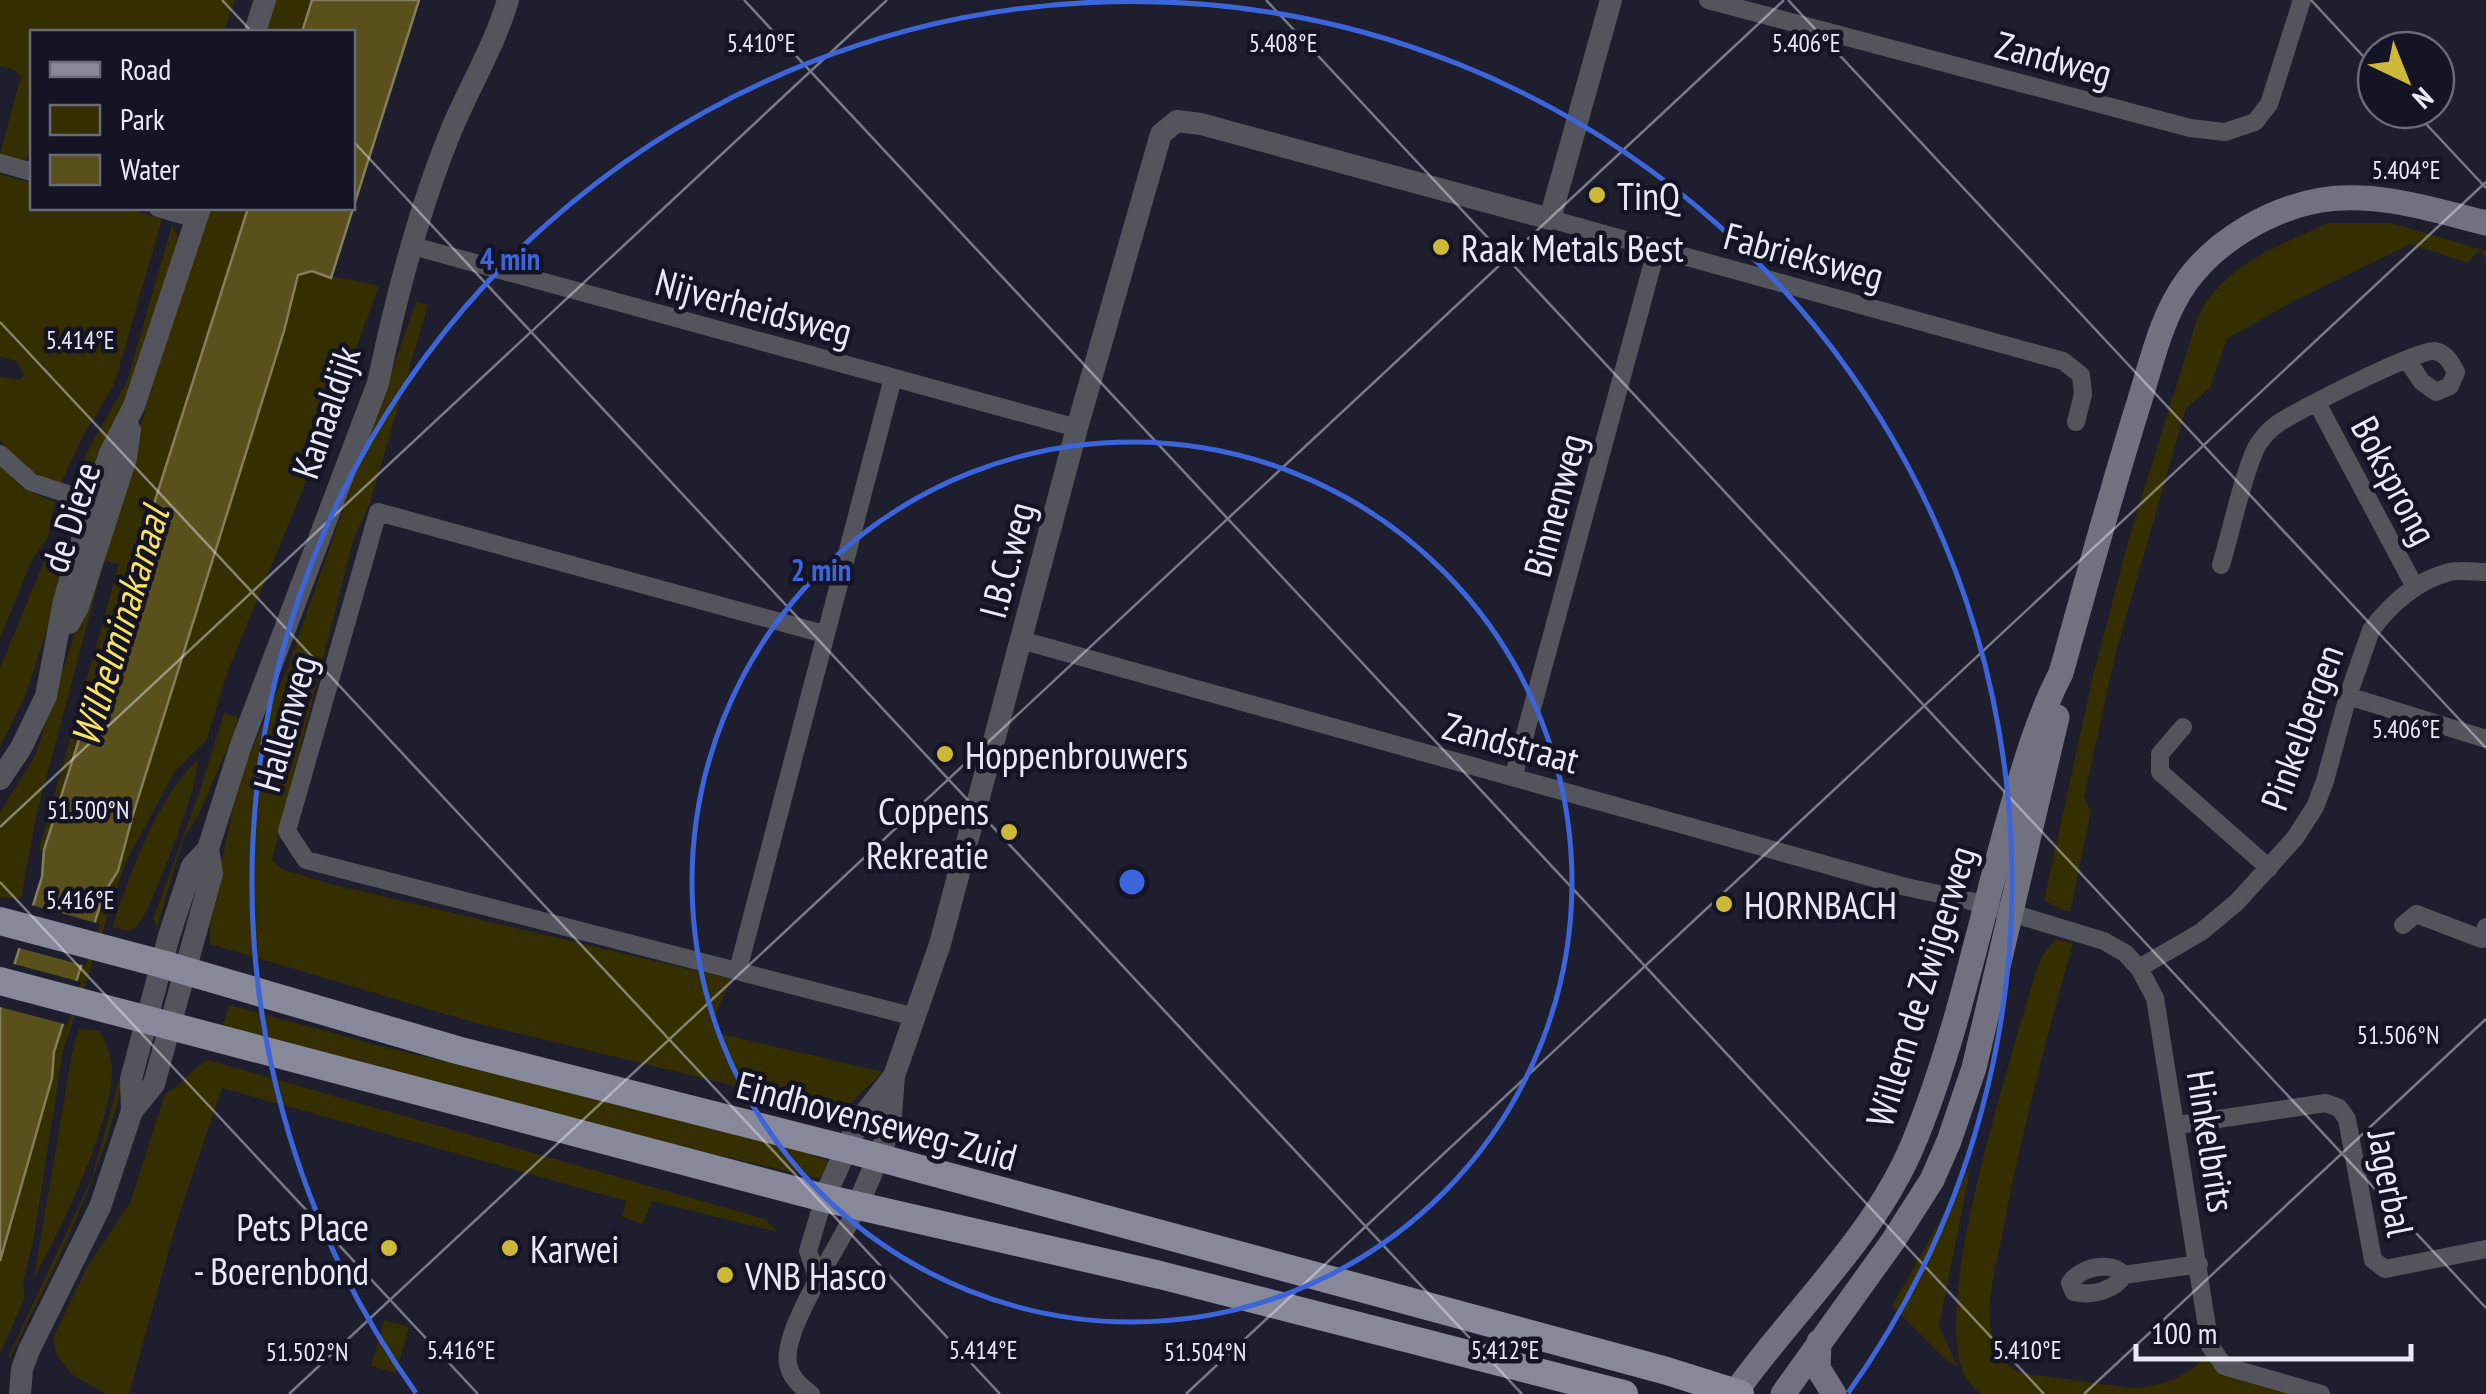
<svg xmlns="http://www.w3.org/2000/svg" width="2486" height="1394" font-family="'PT Sans Narrow',sans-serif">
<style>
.green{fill:#352e01}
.water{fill:#59501c;stroke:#847e5d;stroke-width:2.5}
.pier{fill:#1e1e2f}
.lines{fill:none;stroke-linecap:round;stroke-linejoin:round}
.minor{stroke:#54545d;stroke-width:18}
.tertiary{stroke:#54545d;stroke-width:22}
.secondary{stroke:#717180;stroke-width:25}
.primary{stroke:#88889b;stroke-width:28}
.ticks{fill:none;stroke:#e9eaf6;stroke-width:2.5;stroke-opacity:0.45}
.ring{fill:none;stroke:#3c65dc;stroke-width:5}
.poi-dot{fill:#cdb938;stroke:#151425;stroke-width:4}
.labels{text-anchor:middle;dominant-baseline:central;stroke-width:9;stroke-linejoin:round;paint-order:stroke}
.street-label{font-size:38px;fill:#e9eaf6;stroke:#151425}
.poi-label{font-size:38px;fill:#e9eaf6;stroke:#151425;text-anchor:start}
.water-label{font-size:40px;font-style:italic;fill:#f9e361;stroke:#151425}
.ticks-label{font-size:25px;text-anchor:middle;fill:#e9eaf6;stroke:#151425;stroke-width:9;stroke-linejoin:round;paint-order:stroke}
.centre{fill:#3c65dc;stroke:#151425;stroke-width:5}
.ring-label{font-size:30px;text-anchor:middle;font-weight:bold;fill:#3c65dc;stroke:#151425;stroke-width:9;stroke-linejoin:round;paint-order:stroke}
</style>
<rect width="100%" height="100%" fill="#1e1e2f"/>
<path class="green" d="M 0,0 L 235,0 L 224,32 L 32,32 L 32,138 L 26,161 L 0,154 L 21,76 L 13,69 L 0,66 Z
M 274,0 L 312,0 L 302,32 L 264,32 Z
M 0,174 L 32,183 L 32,208 L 123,208 L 162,219 L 114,385 L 82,438 L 60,485 L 24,468 L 0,440 L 0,377 L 19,380 L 24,375 L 18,362 L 0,356 Z
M 209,208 L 248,208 L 48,843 L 44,850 L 39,850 L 119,564 L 98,560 Z
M 2328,223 L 2391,223 L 2486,251 L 2486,258 L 2479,250 L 2468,263 L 2411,244 L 2292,302 L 2227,339 L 2210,388 L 2186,408 L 2117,648 L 2084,797 L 2091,811 L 2070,913 L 2044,901 L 2092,680 L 2129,538 L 2197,319 C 2223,264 2277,247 2328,223 Z
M 172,225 L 179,239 L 134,384 L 93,480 L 72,487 L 88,450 L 127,382 Z
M 312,271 C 334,279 357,278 379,287 L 298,502 L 229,668 L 206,741 L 175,771 L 125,864 L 63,1051 L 34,1237 L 23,1283 L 25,1298 L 0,1353 L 0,1261 L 52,1078 L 54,1052 L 104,893 L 118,871 L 132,818 L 284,331 L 299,275 Z
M 416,302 L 428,305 L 369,506 L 353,541 L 272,860 L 282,869 L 331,884 L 731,979 L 712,1022 L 717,1033 L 883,1072 L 851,1103 L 846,1113 L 472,1022 L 210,944 L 210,916 L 240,776 L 287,669 Z
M 0,465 L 22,488 L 55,502 L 48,537 L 32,560 L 0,639 Z
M 51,553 L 69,563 L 26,694 L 0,747 L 0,668 L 45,559 Z
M 95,571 L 99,580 L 36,817 L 21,899 L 0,897 L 0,812 L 35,756 Z
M 224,713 L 238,717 L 235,731 L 198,816 L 183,840 L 157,927 L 153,919 L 199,793 Z
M 197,761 C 201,780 158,888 146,912 L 137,926 L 130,931 L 112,927 C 129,878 158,794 197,761 Z
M 2055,940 L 2073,943 C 2047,1037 2022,1130 2004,1225 C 1999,1256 1987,1292 1990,1323 C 1992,1344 2001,1364 2020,1373 L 2131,1388 C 2163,1387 2184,1377 2208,1356 L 2298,1394 L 1980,1394 C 1976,1389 1968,1383 1965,1376 C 1929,1305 2012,1058 2034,977 L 2042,956 Z
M 229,1005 L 377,1045 L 783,1144 L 831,1162 L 825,1177 L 813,1177 L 567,1120 L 222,1031 Z
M 79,1029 L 100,1031 C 106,1042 111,1055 112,1068 C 114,1120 60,1232 34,1278 L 72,1053 Z
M 208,1060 L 765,1219 L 778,1232 L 652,1201 L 643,1224 L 622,1217 L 626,1201 L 222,1088 L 177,1221 L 129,1394 L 106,1394 L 71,1374 L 57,1356 L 53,1338 L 88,1265 L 130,1203 L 165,1094 C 182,1086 191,1068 208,1060 Z
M 119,1080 L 123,1080 C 100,1181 55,1266 10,1358 L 8,1357 L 92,1178 Z
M 1971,1166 L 1939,1326 L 1958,1367 L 1945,1359 L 1892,1306 Z
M 384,1320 L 409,1327 L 396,1373 L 371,1366 Z"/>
<path class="water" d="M 312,0 L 419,0 L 331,278 L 312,271 L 298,275 L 284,331 L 132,818 L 118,871 L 104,893 L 54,1052 L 52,1078 L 0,1261 L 0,1010 L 42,877 L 44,850 L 248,208 L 352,208 L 352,32 L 302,32 Z"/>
<path class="pier" d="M 28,904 L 100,924 L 86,966 L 15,947 Z
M 10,963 L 81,982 L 68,1025 L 0,1007 L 0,993 Z"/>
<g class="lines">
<path class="minor" d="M 1708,0 L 2190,128 L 2225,132 L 2255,122 L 2269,104 L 2302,0
M 0,163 L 32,172
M 158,208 L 197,219
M 1550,219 L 2063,361 L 2081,375 L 2083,394 L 2076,422
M 413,246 L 1077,428
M 2317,403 L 2415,587
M 0,454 L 31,482 L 104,506
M 2221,565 C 2231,532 2242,478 2256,448 C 2260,440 2269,430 2276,425 C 2293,412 2420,348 2435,351 C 2447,354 2451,363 2456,372 L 2450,386 L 2436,392 L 2422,382 L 2407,360
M 824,634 L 378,512 L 287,831 L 306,860 L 915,1017
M 1021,640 L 1902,886 L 1975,902 L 2104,941 L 2125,953 L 2139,968 L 2155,998 L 2210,1346 L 2224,1366 L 2321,1394
M 2348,696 L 2486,739
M 2183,727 L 2160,754 L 2160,772 L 2269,868
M 1514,775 L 1656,251
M 2403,925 L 2416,914 L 2482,939 L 2486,927
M 2139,968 L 2201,932 L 2237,902 L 2295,838 L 2315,807 L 2325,781 L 2348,696 L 2371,630 C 2390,605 2415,582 2446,573 C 2458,569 2474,572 2486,572
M 738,970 L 893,378
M 2178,1125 L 2326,1103 L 2339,1108 L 2347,1119 L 2373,1260 L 2385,1269 L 2486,1249
M 2124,1275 C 2114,1291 2092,1296 2074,1292 L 2070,1283 C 2080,1267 2111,1260 2124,1275 L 2199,1264
M 817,1276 L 808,1251 L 824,1198
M 811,1394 C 800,1386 790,1377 788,1363 C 782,1327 843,1242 858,1205"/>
<path class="tertiary" d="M 255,32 L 265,0
M 69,623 L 78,607 L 126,458 L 130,430
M 0,779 L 21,748 L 46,696 L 64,601 L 93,503 L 110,453 L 134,406 L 200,208
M 132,1111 L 154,1084 L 212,873 L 208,849 L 240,748 L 378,383 C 396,297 419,207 453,126 C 471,84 495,44 508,0
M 824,1198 L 859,1121 L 894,1076
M 858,1205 L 890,1129 L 894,1076 L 940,944 L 1077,428 L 1161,134 L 1177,121 L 1201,124 L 1550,219 L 1611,0
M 20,1394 L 22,1369 L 29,1350 L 100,1207 L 132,1111 L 131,1079 L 169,936 L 192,866 L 208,849"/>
<path class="secondary" d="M 1819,1342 L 1818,1368 L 1834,1394
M 1734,1394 C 1793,1311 1875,1237 1914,1142 C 1957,1038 1979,924 2010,815 C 2024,767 2038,717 2061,673 C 2086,584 2110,496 2137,409 C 2151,366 2160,318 2187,281 C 2217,240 2270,209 2321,200 C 2377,191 2433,210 2486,223
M 1783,1394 L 1893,1241 L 1932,1180 L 1949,1141 L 1974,1068 L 2057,717"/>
<path class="primary" d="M 0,921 L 162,964 L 457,1050 L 847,1149 L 1667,1371 L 1740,1394
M 0,981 L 824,1198 L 1160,1275 L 1624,1394"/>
</g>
<path class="ticks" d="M 222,0 L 252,32M 744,0 L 2044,1394M 1266,0 L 2486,1308M 1788,0 L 2486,748M 2311,0 L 2376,70M 2413,110 L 2486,188M 352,140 L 1522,1394M 0,322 L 1000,1394M 0,827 L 887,0M 0,882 L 478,1394M 289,1394 L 1784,0M 1186,1394 L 2486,182M 2084,1394 L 2486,1019"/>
<g class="ring">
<circle cx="1132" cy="882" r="440"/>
<path d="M416 1393A880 880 0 1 1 1848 1393"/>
</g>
<g class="poi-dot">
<circle cx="1597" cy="195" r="10"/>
<circle cx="1441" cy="247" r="10"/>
<circle cx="945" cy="754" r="10"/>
<circle cx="1009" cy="832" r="10"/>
<circle cx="1724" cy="904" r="10"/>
<circle cx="389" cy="1248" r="10"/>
<circle cx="510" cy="1248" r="10"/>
<circle cx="725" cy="1275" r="10"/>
</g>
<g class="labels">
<g class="street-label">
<text transform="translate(2054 58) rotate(15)">Zandweg</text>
<text transform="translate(1804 255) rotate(15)">Fabrieksweg</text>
<text transform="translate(754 306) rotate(15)">Nijverheidsweg</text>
<text transform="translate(325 412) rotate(-71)">Kanaaldijk</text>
<text transform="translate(2395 480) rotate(62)">Boksprong</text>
<text transform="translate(1554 505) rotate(-75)">Binnenweg</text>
<text transform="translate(70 517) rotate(-72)">de Dieze</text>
<text transform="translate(1006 560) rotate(-75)">I.B.C.weg</text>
<text transform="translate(284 723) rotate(-74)">Hallenweg</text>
<text transform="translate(2301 727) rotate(-70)">Pinkelbergen</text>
<text transform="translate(1511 742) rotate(15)">Zandstraat</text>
<text transform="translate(1920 986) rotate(-73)">Willem de Zwijgerweg</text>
<text transform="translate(877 1120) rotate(15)">Eindhovenseweg-Zuid</text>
<text transform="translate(2212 1141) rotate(81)">Hinkelbrits</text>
<text transform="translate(2392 1183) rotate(79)">Jagerbal</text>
</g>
<g class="poi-label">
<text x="1617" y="195">TinQ</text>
<text x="1461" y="247">Raak Metals Best</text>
<text x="965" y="754">Hoppenbrouwers</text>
<text x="989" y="810" text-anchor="end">Coppens<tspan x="989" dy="44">Rekreatie</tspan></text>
<text x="1744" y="904">HORNBACH</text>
<text x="369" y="1226" text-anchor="end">Pets Place<tspan x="369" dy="44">- Boerenbond</tspan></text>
<text x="530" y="1248">Karwei</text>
<text x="745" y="1275">VNB Hasco</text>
</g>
<g class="water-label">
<text transform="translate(119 626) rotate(-73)">Wilhelminakanaal</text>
</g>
</g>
<g class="ticks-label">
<text x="761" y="52">5.410°E</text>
<text x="1283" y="52">5.408°E</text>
<text x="1806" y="52">5.406°E</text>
<text x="2406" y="179">5.404°E</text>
<text x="80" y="349">5.414°E</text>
<text x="2406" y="738">5.406°E</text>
<text x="88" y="819">51.500°N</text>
<text x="80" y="909">5.416°E</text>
<text x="2398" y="1044">51.506°N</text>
<text x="461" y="1359">5.416°E</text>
<text x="983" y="1359">5.414°E</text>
<text x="1505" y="1359">5.412°E</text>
<text x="2027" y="1359">5.410°E</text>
<text x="307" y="1361">51.502°N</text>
<text x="1205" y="1361">51.504°N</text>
</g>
<circle cx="1132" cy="882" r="15" class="centre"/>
<g class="ring-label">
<text x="510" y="270">4 min</text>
<text x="821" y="581">2 min</text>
</g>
<rect x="30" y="30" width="325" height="180" fill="#151425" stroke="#6a6a79" stroke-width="2.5"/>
<rect x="50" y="62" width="50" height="15" fill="#88889b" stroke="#6a6a79" stroke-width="2.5"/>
<text x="120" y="80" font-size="30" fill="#e9eaf6">Road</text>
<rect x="50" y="105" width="50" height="30" fill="#352e01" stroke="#6a6a79" stroke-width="2.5"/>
<text x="120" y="130" font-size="30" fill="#e9eaf6">Park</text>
<rect x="50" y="155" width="50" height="30" fill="#59501c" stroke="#6a6a79" stroke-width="2.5"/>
<text x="120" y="180" font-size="30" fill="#e9eaf6">Water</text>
<g transform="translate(2406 80) rotate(137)"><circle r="48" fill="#151425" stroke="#6a6a79" stroke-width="2.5"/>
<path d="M0-8L18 38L0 25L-18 38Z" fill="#cdb938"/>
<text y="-15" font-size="28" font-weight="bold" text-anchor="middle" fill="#e9eaf6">N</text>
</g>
<path d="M2136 1344v15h275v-15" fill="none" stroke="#e9eaf6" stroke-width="5"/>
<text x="2151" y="1344" font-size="30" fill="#e9eaf6" stroke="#151425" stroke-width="8" paint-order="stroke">100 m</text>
</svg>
